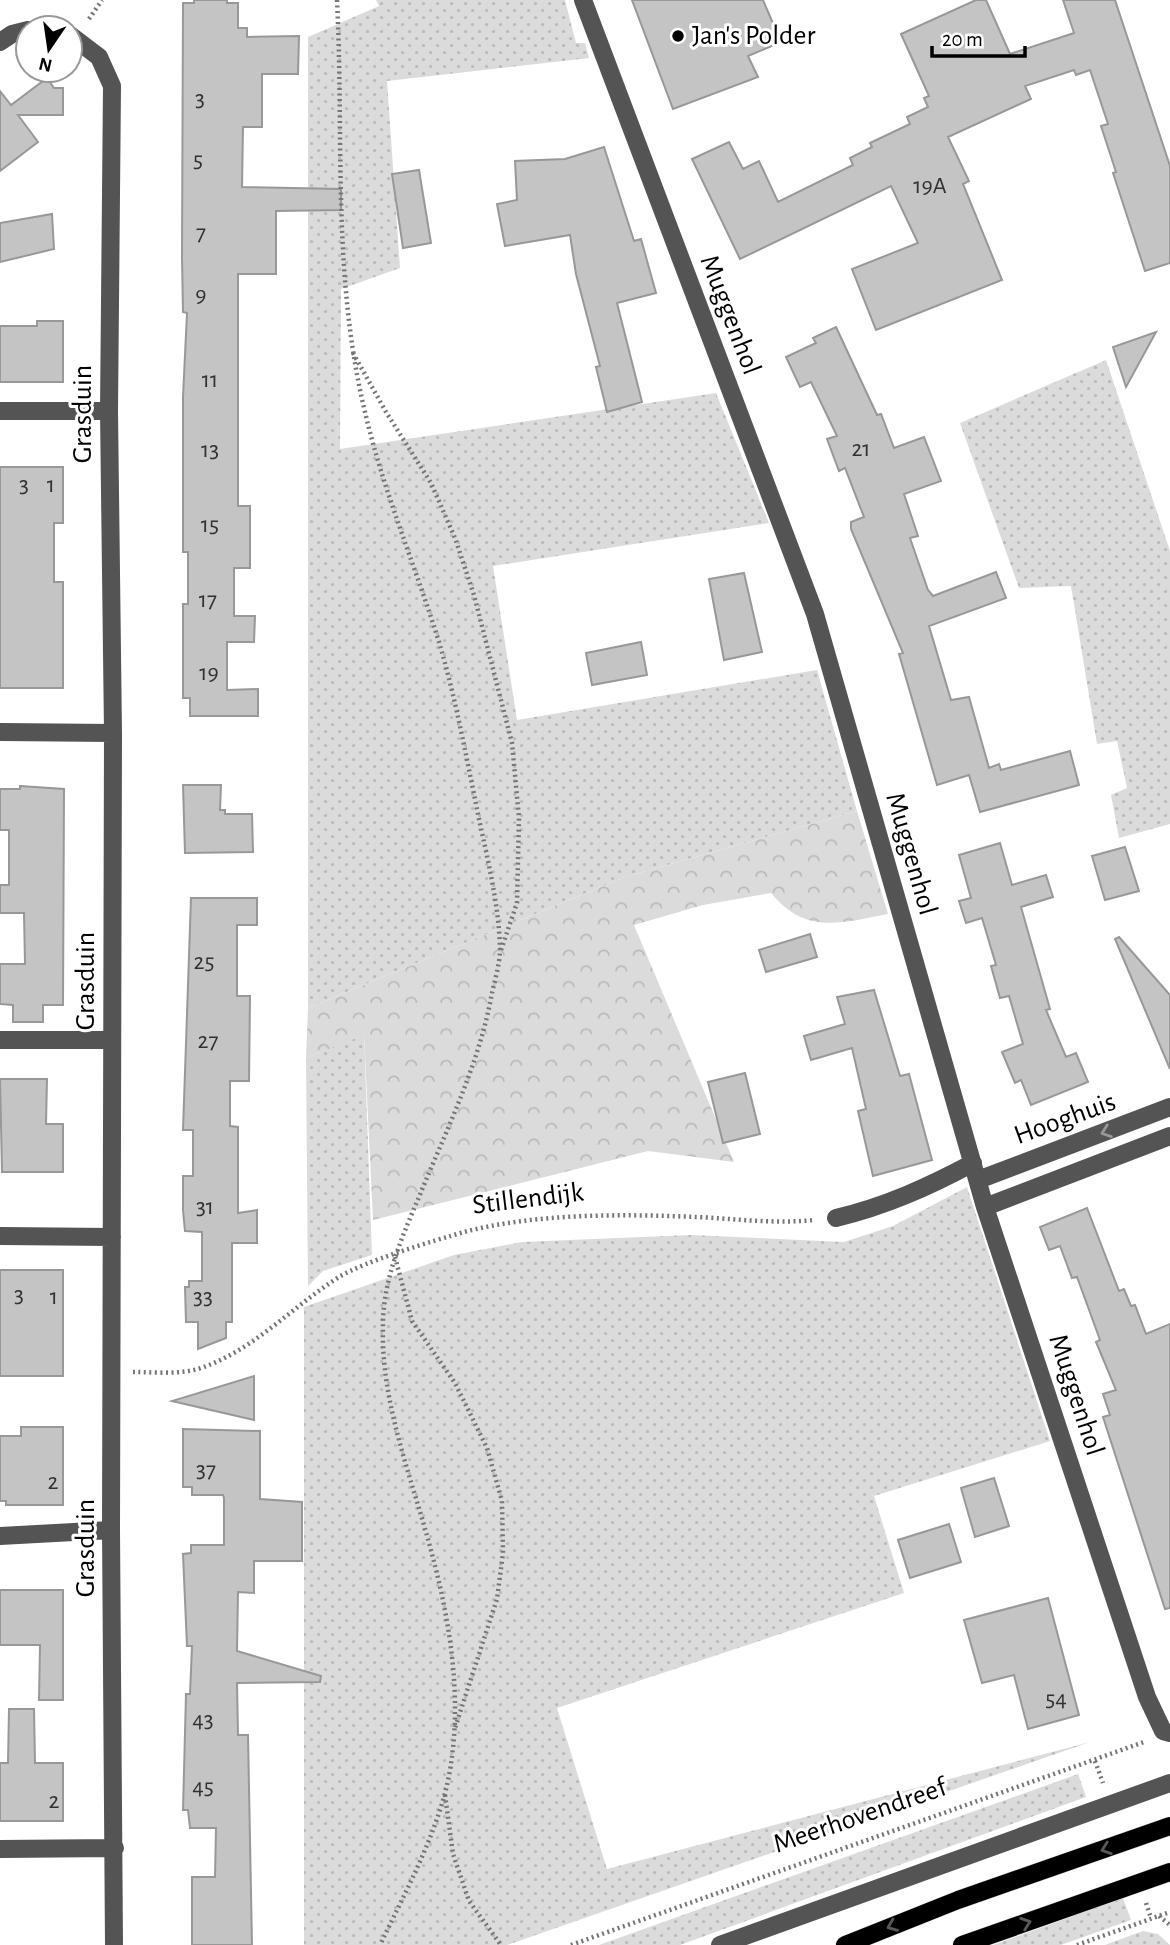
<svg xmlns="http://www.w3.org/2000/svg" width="1170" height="1945" font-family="'Alegreya Sans',sans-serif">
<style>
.grass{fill:url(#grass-dots)}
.forest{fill:url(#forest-crowns)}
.building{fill:#c4c4c4;stroke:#989898;stroke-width:2}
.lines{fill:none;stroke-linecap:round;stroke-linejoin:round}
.major-casing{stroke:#dbdbdb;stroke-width:19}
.path{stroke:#767676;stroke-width:4.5;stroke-dasharray:2 3.5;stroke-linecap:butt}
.minor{stroke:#545454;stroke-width:18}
.major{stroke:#000;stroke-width:18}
.oneway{stroke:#989898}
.oneway2{stroke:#595959}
.poi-dot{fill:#000;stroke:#fff;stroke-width:2.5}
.labels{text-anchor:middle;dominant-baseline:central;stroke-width:6;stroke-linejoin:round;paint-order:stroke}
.number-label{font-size:24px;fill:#313131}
.poi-label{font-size:28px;fill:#000;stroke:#fff;text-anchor:start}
.street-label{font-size:28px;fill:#000;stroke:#fff}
</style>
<defs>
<pattern id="grass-dots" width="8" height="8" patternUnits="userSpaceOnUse" patternTransform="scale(1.75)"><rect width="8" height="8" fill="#dbdbdb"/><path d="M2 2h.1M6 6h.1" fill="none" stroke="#bababa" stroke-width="1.8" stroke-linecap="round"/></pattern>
<pattern id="forest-crowns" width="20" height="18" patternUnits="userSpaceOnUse" patternTransform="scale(1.75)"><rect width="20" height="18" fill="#dbdbdb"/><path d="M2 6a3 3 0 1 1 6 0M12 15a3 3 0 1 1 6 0" fill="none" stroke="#bababa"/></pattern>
</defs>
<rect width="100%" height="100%" fill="#fff"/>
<path class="grass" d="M 376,0 L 565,0 L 576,43 L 585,43 L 589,58 L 387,81 L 400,268 L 341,289 L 340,449 L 716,393 L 769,523 L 493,566 L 517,720 L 817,670 L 857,811 L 625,877 L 308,1008 L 308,37 L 379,6 Z
M 1106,360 L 1170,551 L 1170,824 L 1119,838 L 1111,795 L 1127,788 L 1117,741 L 1097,744 L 1071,586 L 1019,588 L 960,423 Z
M 364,1034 L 372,1255 L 323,1271 L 308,1286 L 306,1058 Z
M 967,1187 L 1050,1441 L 874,1496 L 904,1593 L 557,1708 L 607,1869 L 1090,1742 L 507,1945 L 304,1945 L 304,1307 L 454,1255 L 522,1242 L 691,1235 L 844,1242 L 893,1226 Z
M 1078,1774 L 1086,1797 L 680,1945 L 599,1945 Z
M 1123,1898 L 1131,1920 L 1061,1945 L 993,1945 Z
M 1143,1931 L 1158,1934 L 1170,1945 L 1105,1945 Z"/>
<path class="forest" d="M 857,811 L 888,914 C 841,923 805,935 771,893 L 703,905 L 634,925 L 734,1162 L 648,1151 L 373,1220 L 364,1035 L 306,1058 L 308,1008 L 625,877 Z"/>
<path class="building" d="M 194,0 L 227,0 L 227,3 L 238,3 L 238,28 L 247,28 L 247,37 L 299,36 L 298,74 L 262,74 L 262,127 L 243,127 L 242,187 L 341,189 L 341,210 L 276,211 L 276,274 L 238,274 L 238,506 L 250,506 L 250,568 L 234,568 L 234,616 L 255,616 L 254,642 L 227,642 L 227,690 L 258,689 L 258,716 L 190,716 L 190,698 L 183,698 L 183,604 L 188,604 L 188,552 L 183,552 L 183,397 L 187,313 L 183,312 L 182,257 L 183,3 L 194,3 Z
M 632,0 L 763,0 L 781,42 L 748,56 L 758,77 L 673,109 Z
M 976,0 L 986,0 L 1010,54 L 1074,33 L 1063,0 L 1115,0 L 1170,166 L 1170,263 L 1145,271 L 1113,173 L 1116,172 L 1101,126 L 1108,124 L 1090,70 L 1076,75 L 1074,70 L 1025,86 L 1031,99 L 948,137 L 969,181 L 963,184 L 1002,280 L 876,330 L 852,269 L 918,243 L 891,186 L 740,259 L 692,159 L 729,142 L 743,169 L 759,161 L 778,202 L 853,165 L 850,158 L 872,147 L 870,143 L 910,124 L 907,117 L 928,107 L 924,98 L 929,96 L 901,34 Z
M 47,78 L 54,88 L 63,88 L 63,115 L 18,115 L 38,142 L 0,171 L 0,91 L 11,105 Z
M 604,147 L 634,241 L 641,239 L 656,293 L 617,303 L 642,402 L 607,412 L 596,367 L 600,366 L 576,274 L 570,235 L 505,246 L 497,204 L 517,200 L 515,161 L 565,159 Z
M 419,170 L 431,243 L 403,248 L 392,174 Z
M 52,214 L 54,249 L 0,262 L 0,223 Z
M 37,321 L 63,321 L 63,382 L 0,382 L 0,326 L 37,326 Z
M 836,327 L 877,415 L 881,414 L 894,448 L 924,437 L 941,481 L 904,494 L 918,536 L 910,538 L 928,590 L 933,596 L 996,572 L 1006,598 L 929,626 L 951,700 L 969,697 L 989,768 L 999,764 L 1001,770 L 1070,751 L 1079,785 L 980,812 L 969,775 L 937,785 L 899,654 L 903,653 L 851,529 L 851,522 L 864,517 L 845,468 L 839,471 L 827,439 L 837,436 L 811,382 L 800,387 L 786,357 L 816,343 L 813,338 Z
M 1156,332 L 1126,387 L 1113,347 Z
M 0,467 L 63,467 L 63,523 L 54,523 L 54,582 L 63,582 L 63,688 L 0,688 Z
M 744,573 L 762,652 L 724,660 L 709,579 Z
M 641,642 L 647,675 L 592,685 L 586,653 Z
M 183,785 L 221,785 L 220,810 L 225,810 L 225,814 L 252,814 L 253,852 L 185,853 Z
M 20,786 L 64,789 L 63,1005 L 43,1005 L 43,1022 L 13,1022 L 13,1005 L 0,1004 L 0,964 L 25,964 L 24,913 L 0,913 L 0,885 L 9,885 L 9,830 L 0,830 L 0,789 L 20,789 Z
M 1000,843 L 1012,885 L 1046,875 L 1053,897 L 1021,907 L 1050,1009 L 1046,1010 L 1066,1057 L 1076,1053 L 1088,1082 L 1031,1105 L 1021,1080 L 1015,1083 L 1002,1052 L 1023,1044 L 1009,996 L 1000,998 L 991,966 L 996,965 L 982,918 L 966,923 L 959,901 L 971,898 L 959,855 Z
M 1125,847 L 1139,891 L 1105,900 L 1092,856 Z
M 191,898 L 257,898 L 257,925 L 237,925 L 237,996 L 250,996 L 249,1081 L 230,1081 L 230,1126 L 238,1127 L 238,1213 L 257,1210 L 257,1243 L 232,1243 L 232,1322 L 226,1322 L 226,1338 L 198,1349 L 198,1322 L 186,1322 L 185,1287 L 189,1287 L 189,1281 L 202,1281 L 202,1232 L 185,1231 L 183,1210 L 183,1176 L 193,1176 L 193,1130 L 183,1130 Z
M 810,934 L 817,957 L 766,972 L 759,950 Z
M 1119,937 L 1170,995 L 1170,1069 L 1115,939 Z
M 874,990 L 900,1076 L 909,1074 L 932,1160 L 873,1176 L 858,1111 L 866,1109 L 852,1048 L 811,1060 L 804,1036 L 845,1024 L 837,997 Z
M 745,1073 L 760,1134 L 723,1143 L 708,1082 Z
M 0,1079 L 47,1079 L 46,1124 L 63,1124 L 63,1172 L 2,1172 Z
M 1087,1208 L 1119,1291 L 1124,1289 L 1131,1306 L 1135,1305 L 1146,1334 L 1170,1324 L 1170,1608 L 1165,1609 L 1103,1417 L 1110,1415 L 1103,1394 L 1116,1390 L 1096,1342 L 1100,1340 L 1077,1277 L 1072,1278 L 1060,1246 L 1049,1250 L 1040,1227 Z
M 0,1270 L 63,1270 L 63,1376 L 0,1376 Z
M 254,1376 L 254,1420 L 172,1401 Z
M 21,1427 L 63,1427 L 63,1505 L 6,1505 L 6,1501 L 0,1501 L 0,1436 L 21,1436 Z
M 183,1429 L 260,1431 L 260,1499 L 302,1502 L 302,1561 L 254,1561 L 254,1593 L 238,1592 L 237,1651 L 321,1676 L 320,1682 L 237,1683 L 238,1735 L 248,1735 L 252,1945 L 192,1945 L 192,1877 L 215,1877 L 216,1828 L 190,1828 L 188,1810 L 183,1810 L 186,1694 L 190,1694 L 192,1646 L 187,1646 L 183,1554 L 191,1553 L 191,1545 L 224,1545 L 224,1498 L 223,1495 L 192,1495 L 192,1487 L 183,1487 Z
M 994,1478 L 1009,1526 L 975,1537 L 961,1488 Z
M 949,1524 L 961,1562 L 910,1578 L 898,1540 Z
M 0,1590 L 63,1590 L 63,1700 L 39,1700 L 40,1645 L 0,1645 Z
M 1048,1598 L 1079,1715 L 1028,1729 L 1014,1675 L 982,1683 L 964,1620 Z
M 9,1709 L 34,1709 L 35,1763 L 63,1763 L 63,1821 L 0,1821 L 0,1763 L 8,1763 Z"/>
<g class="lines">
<defs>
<path id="major" d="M 845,1945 L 958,1900 L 1170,1826
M 962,1945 L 1170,1872"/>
</defs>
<use href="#major" class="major-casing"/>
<path class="path" d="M 337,0 C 344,139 332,275 365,412 C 383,490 415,565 439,642 C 456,699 467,761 479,819 C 488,861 499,906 500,949 C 500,965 494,982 491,998 C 478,1067 445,1133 419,1197 C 402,1237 384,1278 383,1322 C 380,1405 413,1479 433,1558 C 453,1634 465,1720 444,1797 C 429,1849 403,1897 380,1945
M 89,19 L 102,0
M 353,353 L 386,412 L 431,483 L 455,538 L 474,595 L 512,743 L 519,818 L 517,903 L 501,950
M 395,1257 L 412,1321 L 455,1383 L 487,1448 L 502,1501 L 503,1553 L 497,1599 L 455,1728
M 133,1372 C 155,1372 180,1375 201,1368 C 254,1350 293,1306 339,1277 C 365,1261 433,1241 464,1232 C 537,1213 622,1214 697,1217 C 737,1219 775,1224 814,1220
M 1095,1761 L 1103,1783
M 445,1795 L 453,1854 L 469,1901 L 501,1945
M 1146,1903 L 1151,1918
M 1159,1916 L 1170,1925
M 571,1945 L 1144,1742
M 1077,1945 L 1170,1912"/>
<path class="minor" d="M 583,0 L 815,614 L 985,1207 L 1147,1697 L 1163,1731 L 1170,1733
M 40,28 L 53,28
M 70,35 L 99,57 L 112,86 L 109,411 L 113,733 L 111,1530 L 114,1945
M 0,42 L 12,34 L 28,30
M 0,411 L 109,411
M 0,732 L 113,733
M 0,1040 L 112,1040
M 978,1180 L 1170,1107
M 985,1207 L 1170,1136
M 836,1218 C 886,1206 928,1187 973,1163
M 0,1236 L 112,1237
M 0,1536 L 111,1530
M 0,1849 L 115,1848
M 720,1945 L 1170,1783"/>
<use href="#major" class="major"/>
</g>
<defs><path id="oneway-chevron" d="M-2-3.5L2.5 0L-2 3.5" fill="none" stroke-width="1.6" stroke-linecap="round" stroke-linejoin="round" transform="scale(1.75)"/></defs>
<use class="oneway" href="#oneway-chevron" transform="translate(1106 1132) rotate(160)"/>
<g class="oneway2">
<use href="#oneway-chevron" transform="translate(1106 1849) rotate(161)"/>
<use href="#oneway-chevron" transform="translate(1026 1923) rotate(-19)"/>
<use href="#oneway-chevron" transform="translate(892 1926) rotate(158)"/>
</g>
<circle class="poi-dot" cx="678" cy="36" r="7"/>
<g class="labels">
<g class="number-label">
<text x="200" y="99">3</text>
<text x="198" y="160">5</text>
<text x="930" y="186">19A</text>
<text x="201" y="233">7</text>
<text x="201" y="295">9</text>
<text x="210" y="380">11</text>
<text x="861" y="449">21</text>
<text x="210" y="450">13</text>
<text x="24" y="485">3</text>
<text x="51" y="485">1</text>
<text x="210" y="525">15</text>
<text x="208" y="600">17</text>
<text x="209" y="673">19</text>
<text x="204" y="962">25</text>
<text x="208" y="1041">27</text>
<text x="205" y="1207">31</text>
<text x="19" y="1295">3</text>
<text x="54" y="1297">1</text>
<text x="203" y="1297">33</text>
<text x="206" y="1470">37</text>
<text x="53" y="1482">2</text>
<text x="1056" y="1699">54</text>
<text x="203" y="1720">43</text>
<text x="203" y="1787">45</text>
<text x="54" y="1801">2</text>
</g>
<g class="poi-label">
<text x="692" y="36">Jan's Polder</text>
</g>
<g class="street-label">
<text transform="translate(730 315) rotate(69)">Muggenhol</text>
<text transform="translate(83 414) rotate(-90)">Grasduin</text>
<text transform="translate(911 854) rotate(74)">Muggenhol</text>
<text transform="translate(86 981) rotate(-90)">Grasduin</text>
<text transform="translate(1065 1119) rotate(-20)">Hooghuis</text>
<text transform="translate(528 1199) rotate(-7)">Stillendijk</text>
<text transform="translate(1076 1395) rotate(72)">Muggenhol</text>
<text transform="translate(86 1548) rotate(-90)">Grasduin</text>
<text transform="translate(860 1816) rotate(-19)">Meerhovendreef</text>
</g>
</g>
<g transform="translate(49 49) rotate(193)"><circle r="33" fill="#ffffff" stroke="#999999" stroke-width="2"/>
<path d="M0-5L12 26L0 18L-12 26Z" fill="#000000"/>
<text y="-10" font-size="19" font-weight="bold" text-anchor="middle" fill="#000000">N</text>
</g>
<path d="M932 46v10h93v-10" fill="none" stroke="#000000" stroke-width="3.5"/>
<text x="942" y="46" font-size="21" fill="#000000" stroke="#ffffff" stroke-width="5" paint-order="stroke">20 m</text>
</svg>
